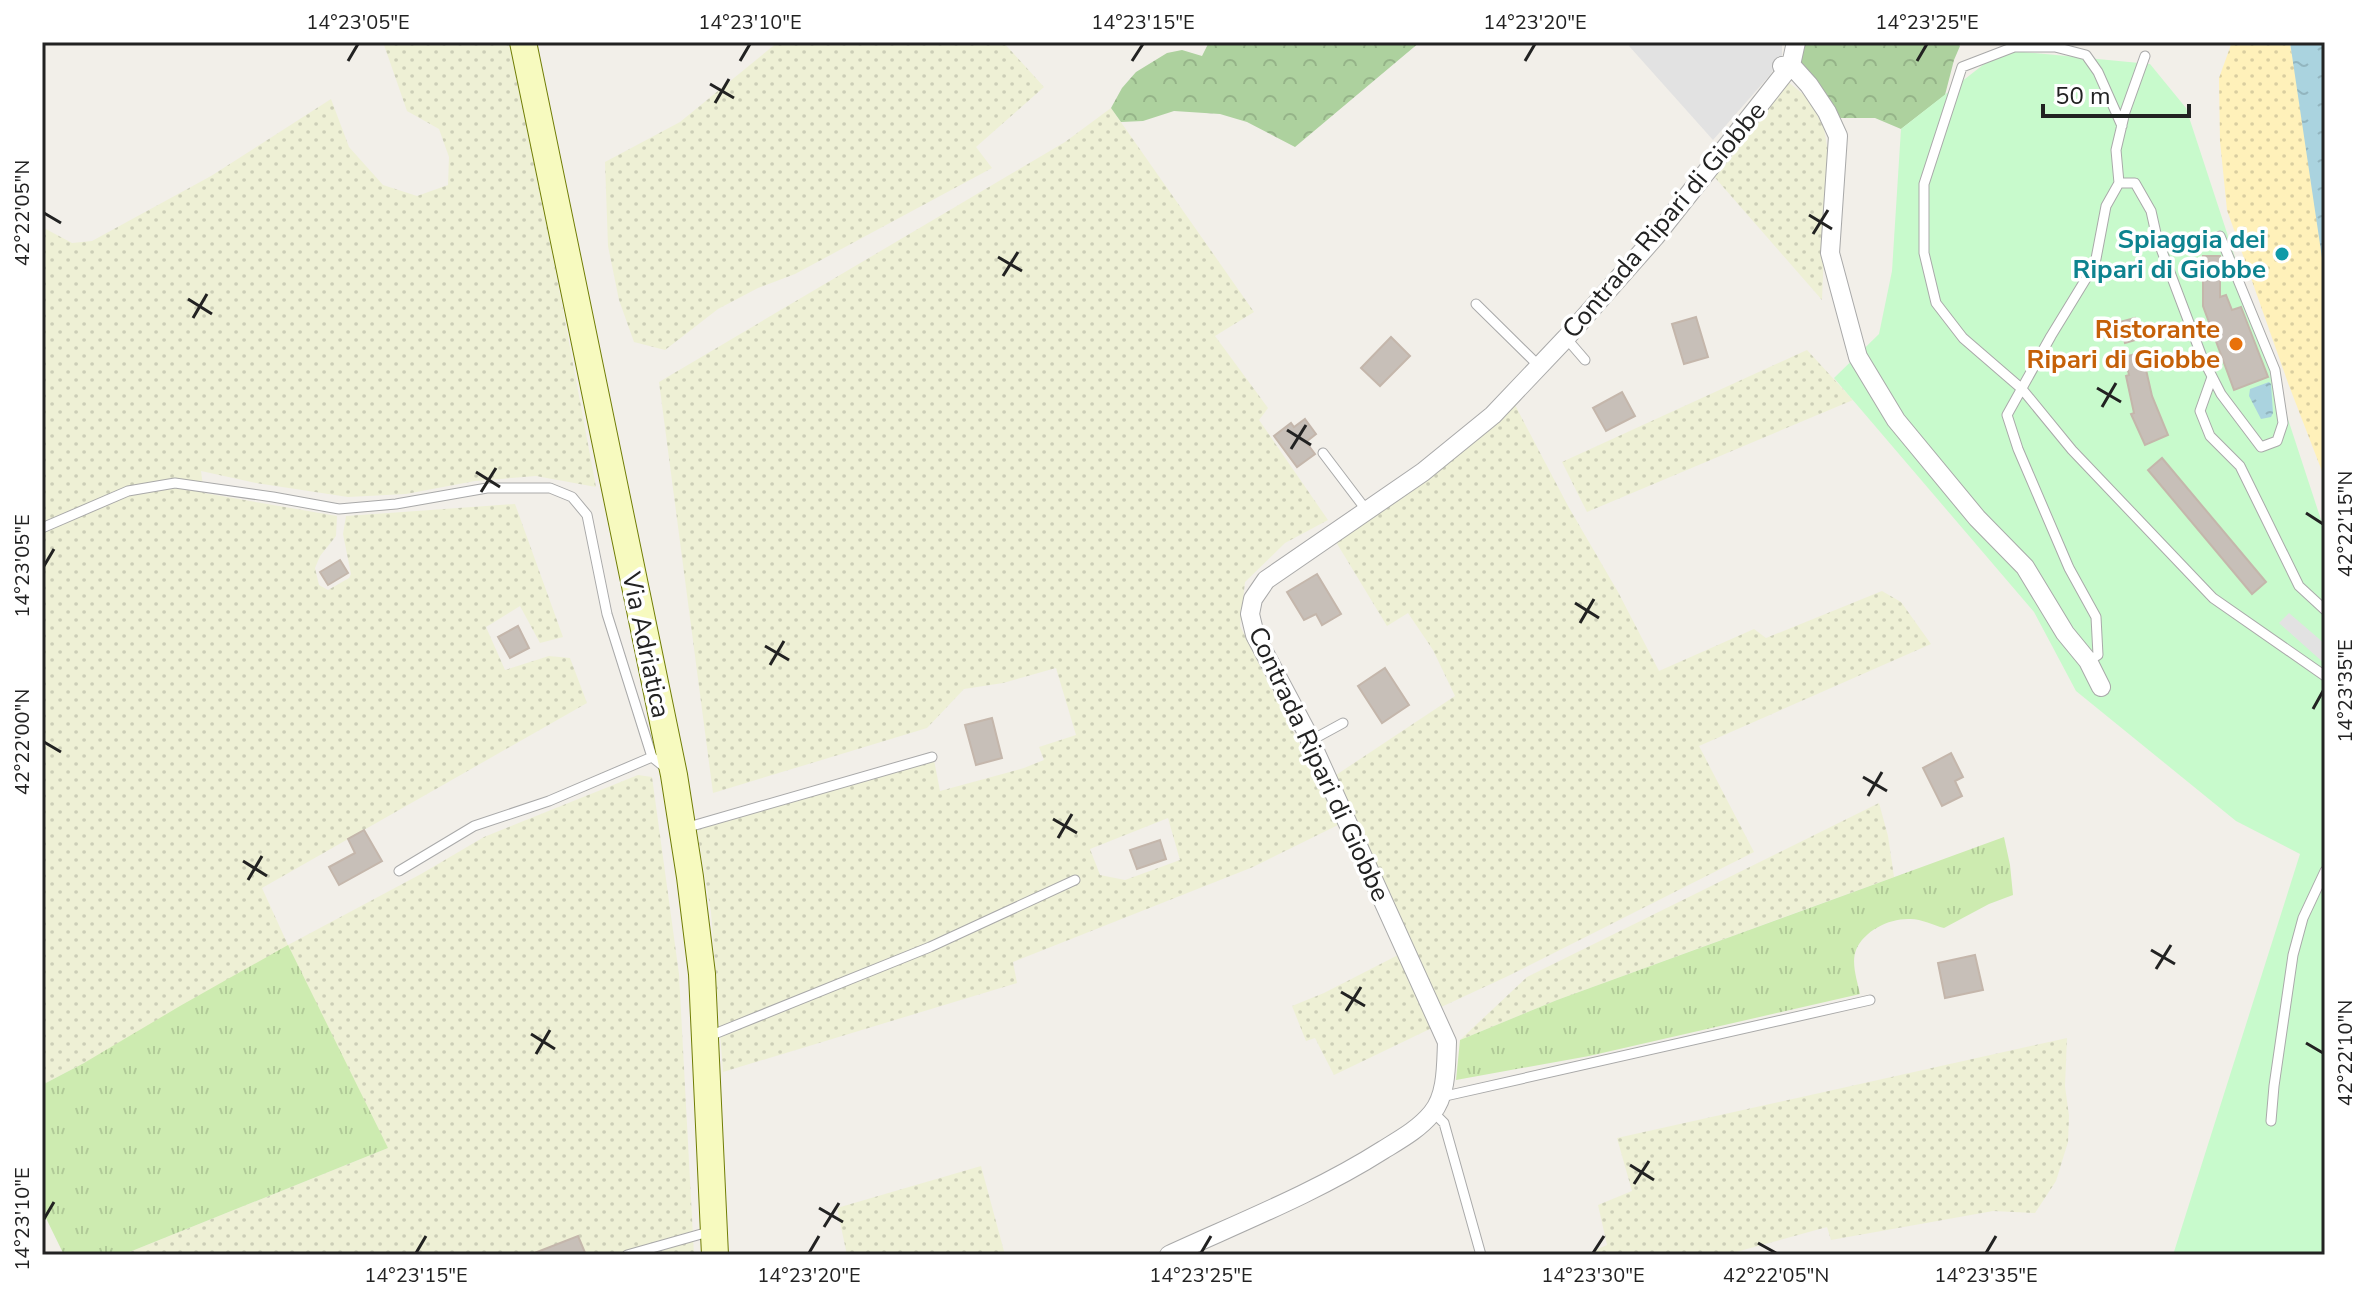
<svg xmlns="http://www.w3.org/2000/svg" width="2367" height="1297" font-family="'Nunito Sans',sans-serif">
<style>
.farmland{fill:url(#farmland-dots);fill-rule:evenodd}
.grass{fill:url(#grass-tufts)}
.forest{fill:url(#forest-crowns)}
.sand{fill:url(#sand-dots)}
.park{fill:#c8facc}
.parking{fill:#e2e2e2}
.water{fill:url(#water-ripples)}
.building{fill:#c7bfb8;stroke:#c4b6ab;stroke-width:2}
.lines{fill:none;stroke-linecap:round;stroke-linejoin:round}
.service-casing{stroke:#a9a9a9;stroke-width:11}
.minor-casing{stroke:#a9a9a9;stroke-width:20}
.secondary-casing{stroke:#707d05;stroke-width:28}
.service{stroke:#fff;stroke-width:9}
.minor{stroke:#fff;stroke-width:18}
.secondary{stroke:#f7fabf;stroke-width:26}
.ticks{fill:none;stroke:#222;stroke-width:3}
.culture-dot{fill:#0f9aa8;stroke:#fff;stroke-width:3}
.food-dot{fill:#e8710a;stroke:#fff;stroke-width:3}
.labels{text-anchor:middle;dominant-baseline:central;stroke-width:7;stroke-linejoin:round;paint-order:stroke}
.street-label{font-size:26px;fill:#222;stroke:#fff}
.culture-label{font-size:26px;font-weight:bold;fill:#0d838f;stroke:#fff;text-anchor:end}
.food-label{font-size:26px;font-weight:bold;fill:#c56008;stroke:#fff;text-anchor:end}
.neatline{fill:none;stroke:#222;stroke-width:3}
.ticks-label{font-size:20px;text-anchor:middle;fill:#222}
</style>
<defs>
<pattern id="farmland-dots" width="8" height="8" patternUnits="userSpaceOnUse" patternTransform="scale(2)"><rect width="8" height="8" fill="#eef0d5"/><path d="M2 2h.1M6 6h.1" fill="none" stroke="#ccceb7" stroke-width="1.8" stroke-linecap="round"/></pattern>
<pattern id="grass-tufts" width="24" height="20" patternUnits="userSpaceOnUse" patternTransform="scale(2)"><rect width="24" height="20" fill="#cdebb0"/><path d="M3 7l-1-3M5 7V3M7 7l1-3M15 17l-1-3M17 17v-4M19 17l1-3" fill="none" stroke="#b0c997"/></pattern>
<pattern id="forest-crowns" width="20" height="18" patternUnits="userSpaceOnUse" patternTransform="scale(2)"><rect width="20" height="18" fill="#add19e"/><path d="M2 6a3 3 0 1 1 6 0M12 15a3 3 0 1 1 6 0" fill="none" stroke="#95b388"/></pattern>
<pattern id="sand-dots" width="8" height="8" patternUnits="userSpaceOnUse" patternTransform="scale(2)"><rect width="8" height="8" fill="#fff1ba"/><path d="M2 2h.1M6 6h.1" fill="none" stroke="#dacea0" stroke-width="1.8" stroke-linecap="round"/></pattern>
<pattern id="water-ripples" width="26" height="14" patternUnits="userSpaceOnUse" patternTransform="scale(2)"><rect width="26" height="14" fill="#aad3df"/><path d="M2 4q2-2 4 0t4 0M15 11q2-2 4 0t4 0" fill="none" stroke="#92b5bf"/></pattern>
</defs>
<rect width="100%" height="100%" fill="#f2efe9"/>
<path class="farmland" d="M 383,42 L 513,42 L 596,487 L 536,476 L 475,481 L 406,494 L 348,497 L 256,483 L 201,471 L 204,493 L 337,516 L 336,536 L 320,556 L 315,568 L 319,585 L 328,590 L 349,578 L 351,574 L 343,534 L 346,516 L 515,504 L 563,637 L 540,643 L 520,606 L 486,627 L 505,670 L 549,656 L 570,658 L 587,703 L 262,888 L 288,945 L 421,874 L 484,837 L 638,775 L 652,777 L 679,974 L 694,1255 L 122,1255 L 388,1148 L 84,1063 L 42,1085 L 42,227 L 72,243 L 92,241 L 211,176 L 331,99 L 349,147 L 383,185 L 417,196 L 448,185 L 449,157 L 439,129 L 407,111 Z
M 778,42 L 1003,42 L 1044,87 L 976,147 L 992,168 L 795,274 L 758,288 L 718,309 L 665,350 L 634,342 L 619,300 L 608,246 L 605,162 L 680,122 Z
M 1787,81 L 1808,98 L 1824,128 L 1828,152 L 1822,300 L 1711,173 Z
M 1111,108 L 1254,312 L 1215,336 L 1268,408 L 1259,420 L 1328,520 L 1285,543 L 1245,582 L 1240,626 L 1340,824 L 1253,867 L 1013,962 L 1017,983 L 723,1072 L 711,912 L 697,830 L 934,760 L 940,791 L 1024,768 L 1044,760 L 1039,747 L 1076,735 L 1056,668 L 1003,683 L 964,689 L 927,728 L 713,793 L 659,382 L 1065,142 ZM 1168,818 L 1180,860 L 1125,880 L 1100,875 L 1090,849 Z
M 1807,350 L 1853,400 L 1587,512 L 1562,462 Z
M 1515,405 L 1568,506 L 1618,592 L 1659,671 L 1754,629 L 1766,638 L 1882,591 L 1901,602 L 1931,644 L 1699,746 L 1754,852 L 1508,976 L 1437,1009 L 1333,777 L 1455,696 L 1433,650 L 1408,613 L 1387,626 L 1336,542 L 1410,491 Z
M 1879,803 L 1888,836 L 1894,877 L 1557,1000 L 1460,1040 L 1527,977 Z
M 1402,953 L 1434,1027 L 1334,1075 L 1315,1038 L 1306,1041 L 1292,1006 L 1324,993 Z
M 2067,1038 L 2065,1086 L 2069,1116 L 2068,1142 L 2056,1181 L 2035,1213 L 1993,1211 L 1831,1240 L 1827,1227 L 1725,1255 L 1594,1255 L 1593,1251 L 1607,1245 L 1598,1205 L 1632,1191 L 1617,1138 Z
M 981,1166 L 1005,1255 L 847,1255 L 837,1208 Z"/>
<path class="grass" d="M 2004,837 L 2010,865 L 2013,895 L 1989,904 L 1944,928 C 1933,925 1920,918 1908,919 C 1888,919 1864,931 1856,950 C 1851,963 1857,980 1860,994 L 1589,1056 L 1456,1080 L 1460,1040 L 1557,1000 Z
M 288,945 L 388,1148 L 122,1255 L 64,1255 L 42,1210 L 42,1085 L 84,1063 L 180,1006 Z"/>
<path class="forest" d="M 1209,42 L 1420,42 L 1295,147 L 1247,122 L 1220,114 L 1174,111 L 1143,121 L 1121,122 L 1111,108 L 1122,88 L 1136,72 L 1167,53 L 1182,50 L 1202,56 Z
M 1800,42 L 1956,42 L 1960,46 L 1954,60 L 1945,95 L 1901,129 L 1875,118 L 1840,118 L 1798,60 Z"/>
<path class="sand" d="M 2232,42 L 2290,42 L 2314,186 L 2325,278 L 2325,479 L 2288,383 L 2227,210 L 2220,141 L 2219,78 Z"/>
<path class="park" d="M 2002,50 L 2150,64 L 2186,108 L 2325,532 L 2325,1255 L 2173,1255 L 2300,854 L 2236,821 L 2076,691 L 2034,612 L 1834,378 L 1879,334 L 1892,271 L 1901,129 Z"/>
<path class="parking" d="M 1633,42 L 1782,42 L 1782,55 L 1770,75 L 1713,140 L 1629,46 Z
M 2289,613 L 2325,644 L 2325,664 L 2279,623 Z"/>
<path class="water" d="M 2290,42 L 2325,42 L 2325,278 Z
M 2269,382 L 2271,384 L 2273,413 L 2271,417 L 2261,419 L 2249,396 L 2250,389 Z"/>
<path class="building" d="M 2203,256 L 2220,256 L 2220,297 L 2226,295 L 2232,310 L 2241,307 L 2268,377 L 2234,390 L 2203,306 Z
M 1696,317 L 1708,357 L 1684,364 L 1672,324 Z
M 2135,318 L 2142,338 L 2125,343 L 2120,322 Z
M 1391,337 L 1410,356 L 1380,386 L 1361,368 Z
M 2142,352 L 2152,396 L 2168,435 L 2145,445 L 2131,414 L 2134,413 L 2126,376 L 2129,375 L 2125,357 Z
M 1622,392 L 1635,416 L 1606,431 L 1593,408 Z
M 1305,419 L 1316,434 L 1306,442 L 1315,454 L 1297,467 L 1274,436 L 1291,423 L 1294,427 Z
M 2162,458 L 2266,582 L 2252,594 L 2148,470 Z
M 340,560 L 348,573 L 328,585 L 320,572 Z
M 1317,574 L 1341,614 L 1322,625 L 1316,614 L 1304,620 L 1287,592 Z
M 518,626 L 529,648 L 510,658 L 498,637 Z
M 1385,668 L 1409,705 L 1382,723 L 1358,686 Z
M 992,718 L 1002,758 L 976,765 L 965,725 Z
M 1951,753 L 1963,777 L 1955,781 L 1962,796 L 1942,806 L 1923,768 Z
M 364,830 L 382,861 L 339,885 L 329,867 L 355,853 L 348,839 Z
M 1160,840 L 1166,859 L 1137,869 L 1130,850 Z
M 1975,955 L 1983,990 L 1945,998 L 1938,963 Z
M 578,1236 L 586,1255 L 532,1255 L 532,1254 Z"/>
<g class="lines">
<defs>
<path id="service" d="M 2122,126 L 2098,72 L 2086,55 L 2055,47 L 2014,47 L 1962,67 L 1924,184 L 1924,253 L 1936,303 L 1963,338 L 2022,389 L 2072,450 L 2213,598 L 2325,676
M 2119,183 L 2116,150 L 2125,112 L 2145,56
M 1476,304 L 1539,366
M 1566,338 L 1585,360
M 2212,377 L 2200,411 L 2210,436 L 2240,466 L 2299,586 L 2325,610
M 1323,453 L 1367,511
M 42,528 L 128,491 L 175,483 L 273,497 L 339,509 L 396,504 L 487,488 L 550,488 L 572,497 L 587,515 L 607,614 L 652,757 L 667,769
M 2088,661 L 2098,655 L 2096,617 L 2069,568 L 2018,449 L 2007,415 L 2051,336 L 2095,264 L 2106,206 L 2119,183 L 2135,183 L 2151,211 L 2157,238 L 2202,357 L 2221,394 L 2261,447 L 2277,441 L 2283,423 L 2275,370 L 2220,236
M 1310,741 L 1343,723
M 685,828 L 932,757
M 399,871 L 474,826 L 549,801 L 652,757
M 707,1037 L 930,947 L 1075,880
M 1441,1097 L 1870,1000
M 1433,1112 L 1444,1123 L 1481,1255
M 2271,1121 L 2274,1086 L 2293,955 L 2303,918 L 2325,871
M 627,1255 L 712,1231"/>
<path id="minor" d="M 1782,66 L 1791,65 L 1809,85 L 1827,112 L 1838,136 L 1830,253 L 1858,357 L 1896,420 L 1977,518 L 2025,567 L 2065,633 L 2088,661 L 2101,687
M 1169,1255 C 1241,1222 1317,1192 1383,1150 C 1401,1139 1419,1129 1432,1113 C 1447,1095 1446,1065 1447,1042 L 1305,729 L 1255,635 L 1250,614 L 1253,599 L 1266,580 L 1423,472 L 1493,415 L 1566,338 L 1655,237 L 1791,65 L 1796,42"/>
<path id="secondary" d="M 523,42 L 674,775 L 690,877 L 702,974 L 715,1255"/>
</defs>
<use href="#service" class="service-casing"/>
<use href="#minor" class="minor-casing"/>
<use href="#secondary" class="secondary-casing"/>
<use href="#service" class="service"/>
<use href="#minor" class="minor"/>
<use href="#secondary" class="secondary"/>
</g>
<path class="ticks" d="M 348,61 L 358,44M 740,61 L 750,44M 1132,61 L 1143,44M 1525,61 L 1535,44M 1917,61 L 1927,44M 710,84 L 734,98M 715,103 L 729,79M 44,213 L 61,223M 1809,215 L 1832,229M 1813,234 L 1828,210M 998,257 L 1022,271M 1003,276 L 1018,252M 188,299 L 212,314M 193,318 L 207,294M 2097,388 L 2121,402M 2102,407 L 2116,383M 1287,430 L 1311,445M 1291,449 L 1306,425M 476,472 L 500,487M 481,492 L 496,468M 2306,513 L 2323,524M 44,566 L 54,549M 1575,603 L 1599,618M 1580,623 L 1594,599M 765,646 L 789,660M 770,665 L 784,641M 2313,709 L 2323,691M 44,742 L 61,752M 1863,777 L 1887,791M 1868,796 L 1882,772M 1053,819 L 1077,833M 1058,838 L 1072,814M 243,861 L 267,876M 248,880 L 262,856M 2151,950 L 2175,964M 2156,969 L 2171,945M 1341,992 L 1365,1006M 1346,1011 L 1361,987M 531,1034 L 555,1049M 2306,1043 L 2323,1053M 536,1054 L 550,1030M 1630,1165 L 1654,1180M 1634,1184 L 1649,1161M 819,1208 L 843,1222M 44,1219 L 54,1202M 824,1227 L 839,1203M 1758,1243 L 1776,1253M 416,1253 L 426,1236M 809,1253 L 819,1236M 1201,1253 L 1211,1236M 1593,1253 L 1604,1236M 1986,1253 L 1996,1236"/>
<circle class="culture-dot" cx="2282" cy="254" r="8"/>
<circle class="food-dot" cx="2236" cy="344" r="8"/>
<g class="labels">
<g class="street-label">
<text transform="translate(1664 220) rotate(-50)">Contrada Ripari di Giobbe</text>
<text transform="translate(646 645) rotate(78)">Via Adriatica</text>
<text transform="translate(1319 764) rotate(65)">Contrada Ripari di Giobbe</text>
</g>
<g class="culture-label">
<text x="2266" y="239">Spiaggia dei<tspan x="2266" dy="30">Ripari di Giobbe</tspan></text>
</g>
<g class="food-label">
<text x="2220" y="329">Ristorante<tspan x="2220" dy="30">Ripari di Giobbe</tspan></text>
</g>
</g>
<rect width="2367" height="1297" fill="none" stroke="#ffffff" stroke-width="88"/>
<path d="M2043 104v12h146v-12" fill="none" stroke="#222222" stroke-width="4"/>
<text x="2055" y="104" font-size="24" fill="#222222" stroke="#ffffff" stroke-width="6" paint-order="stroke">50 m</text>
<rect x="44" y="44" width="2279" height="1209" class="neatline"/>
<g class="ticks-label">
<text x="358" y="29">14°23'05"E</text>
<text x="750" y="29">14°23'10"E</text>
<text x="1143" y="29">14°23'15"E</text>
<text x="1535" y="29">14°23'20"E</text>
<text x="1927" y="29">14°23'25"E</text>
<text transform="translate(22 213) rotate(-90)" y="7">42°22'05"N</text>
<text transform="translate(2345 524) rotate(-90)" y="7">42°22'15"N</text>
<text transform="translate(22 566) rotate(-90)" y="7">14°23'05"E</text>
<text transform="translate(2345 691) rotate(-90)" y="7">14°23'35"E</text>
<text transform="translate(22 742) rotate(-90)" y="7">42°22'00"N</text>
<text transform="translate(2345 1053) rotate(-90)" y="7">42°22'10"N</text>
<text transform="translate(22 1219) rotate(-90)" y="7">14°23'10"E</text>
<text x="416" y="1282">14°23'15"E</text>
<text x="809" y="1282">14°23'20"E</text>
<text x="1201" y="1282">14°23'25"E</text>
<text x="1593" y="1282">14°23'30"E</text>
<text x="1776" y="1282">42°22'05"N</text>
<text x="1986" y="1282">14°23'35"E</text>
</g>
</svg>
